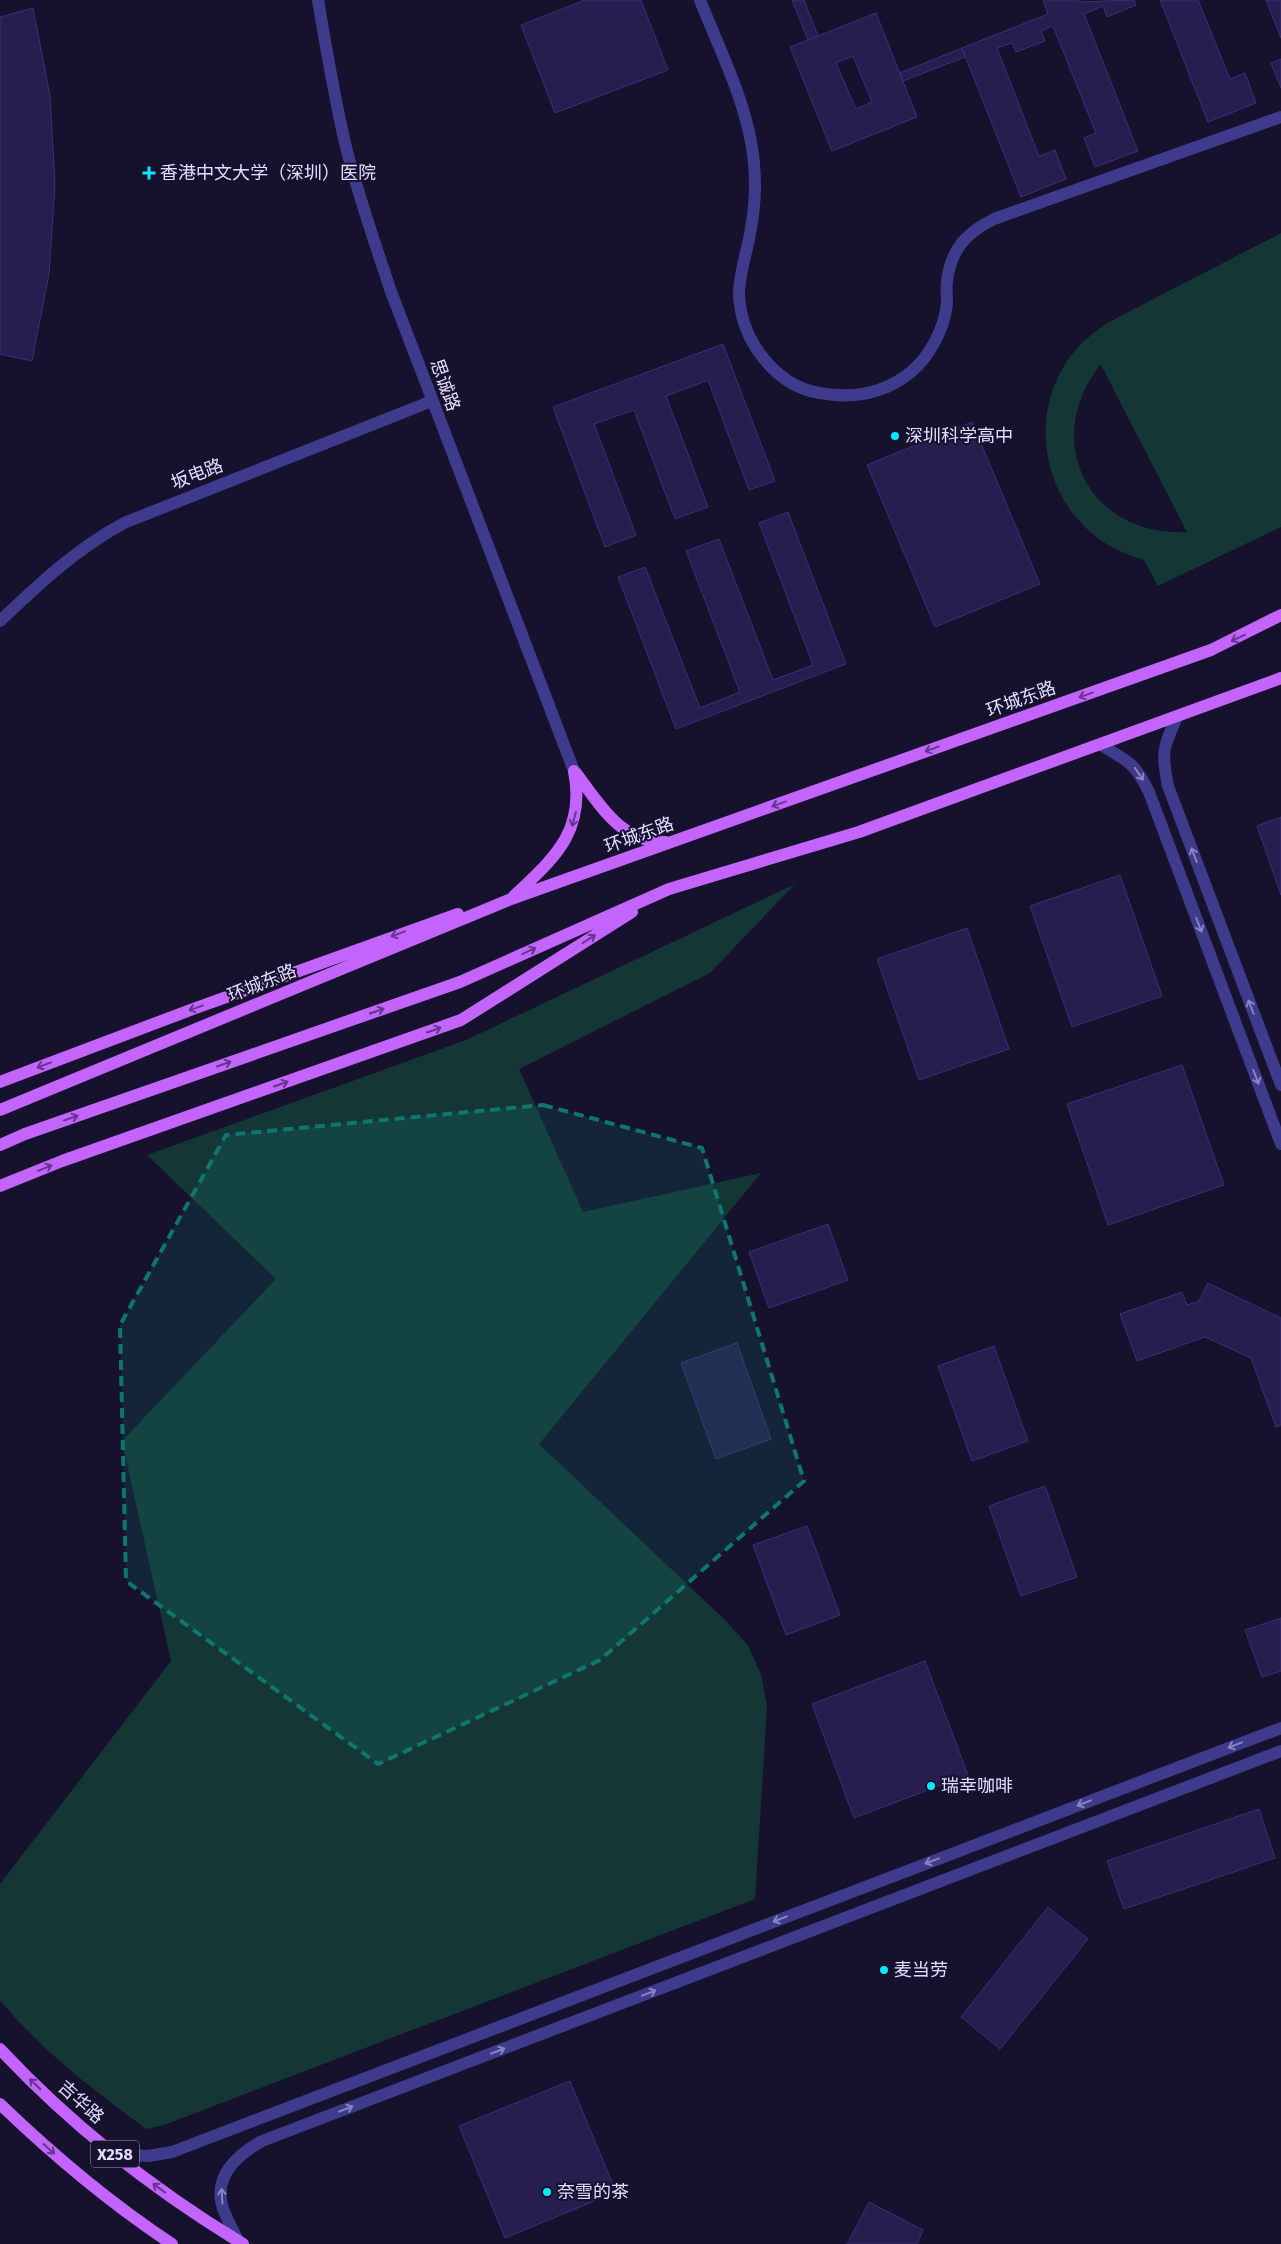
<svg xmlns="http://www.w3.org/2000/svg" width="1281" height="2244" font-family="'Fira Sans','Noto Sans SC',sans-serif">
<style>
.green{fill:#143736;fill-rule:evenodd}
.building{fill:#271d4f;stroke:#3d2e7b;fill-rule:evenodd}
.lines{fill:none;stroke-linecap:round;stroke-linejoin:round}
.minor{stroke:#3e3b8d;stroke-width:12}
.major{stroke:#c464ff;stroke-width:12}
.oneway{stroke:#64368c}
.oneway2{stroke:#8784c0}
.marked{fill:#0f766e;fill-opacity:0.2;stroke:#0f766e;stroke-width:4;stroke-dasharray:10 6;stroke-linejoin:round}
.poi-dot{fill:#09e8ff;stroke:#16112d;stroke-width:2}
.labels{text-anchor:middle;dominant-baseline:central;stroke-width:4;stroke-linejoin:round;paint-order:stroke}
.shield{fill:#16112d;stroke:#a4a0c0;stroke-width:1}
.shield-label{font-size:16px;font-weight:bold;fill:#e1ddff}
.poi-label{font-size:18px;fill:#e1ddff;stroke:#16112d;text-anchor:start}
.street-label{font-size:18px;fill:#e1ddff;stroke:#16112d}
</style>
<rect width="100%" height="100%" fill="#16112d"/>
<path class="green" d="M 1281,233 L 1281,527 L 1158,586 L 1144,560 C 1122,553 1101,544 1085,527 C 1038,482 1032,404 1073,353 C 1083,341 1094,332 1107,323 ZM 1100,365 L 1101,365 L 1187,532 C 1090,537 1040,442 1100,365 Z
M 795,884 L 710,973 L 519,1069 L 583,1212 L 761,1173 L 539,1444 L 724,1619 L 747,1644 L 761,1674 L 767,1707 L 755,1899 L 164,2125 L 146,2129 C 94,2090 41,2051 0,2000 L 0,1884 L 171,1661 L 122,1441 L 276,1279 L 147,1155 L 466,1040 Z"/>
<path class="building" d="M 585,0 L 641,0 L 668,70 L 555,113 L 521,25 Z
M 792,0 L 804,0 L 818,36 L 808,40 Z
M 1043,0 L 1078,0 L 1079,2 L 1134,0 L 1136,5 L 1107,17 L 1103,6 L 1084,14 L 1138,151 L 1095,167 L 1084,138 L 1096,133 L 1053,26 L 1041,31 L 1045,41 L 1016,52 L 1012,43 L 997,48 L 1039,156 L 1055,150 L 1066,179 L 1021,197 L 962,48 L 1048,14 Z
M 1160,0 L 1198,0 L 1230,79 L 1245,73 L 1256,103 L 1208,122 Z
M 1266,0 L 1281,0 L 1281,38 Z
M 33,8 L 50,96 L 55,185 L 49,274 L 32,361 L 0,354 L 0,17 Z
M 876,13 L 917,117 L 832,151 L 790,47 ZM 853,56 L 872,102 L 856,109 L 836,63 Z
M 962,48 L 965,57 L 903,81 L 900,73 Z
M 1281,59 L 1281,88 L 1271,63 Z
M 723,344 L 775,481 L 749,490 L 708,380 L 666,396 L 708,507 L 675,519 L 634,410 L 594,424 L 636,535 L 605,547 L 553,407 Z
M 972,422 L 1040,584 L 935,627 L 867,465 Z
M 788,512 L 846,664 L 676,729 L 618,577 L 645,567 L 700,708 L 740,692 L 686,551 L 719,539 L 773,680 L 813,665 L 759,523 Z
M 1281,817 L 1281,895 L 1257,826 Z
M 1120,875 L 1162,996 L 1072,1027 L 1030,906 Z
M 967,928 L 1009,1049 L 919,1080 L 877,959 Z
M 1182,1065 L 1224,1185 L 1108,1225 L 1067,1104 Z
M 828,1224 L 848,1280 L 769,1308 L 749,1252 Z
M 1208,1283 L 1281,1318 L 1281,1425 L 1276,1427 L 1251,1358 L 1205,1337 L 1137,1361 L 1120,1314 L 1182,1292 L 1187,1305 L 1199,1301 Z
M 737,1343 L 771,1439 L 716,1459 L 681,1363 Z
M 994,1346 L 1028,1441 L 972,1461 L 938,1366 Z
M 1045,1486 L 1077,1577 L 1021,1596 L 989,1506 Z
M 807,1526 L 840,1615 L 786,1635 L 753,1545 Z
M 1281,1618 L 1281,1671 L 1262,1677 L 1245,1630 Z
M 925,1661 L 968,1775 L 854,1818 L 812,1704 Z
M 1259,1809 L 1275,1858 L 1124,1909 L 1107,1861 Z
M 1048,1907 L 1088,1939 L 1000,2049 L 961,2017 Z
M 570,2081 L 616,2192 L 505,2238 L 459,2126 Z
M 869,2202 L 923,2230 L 917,2244 L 847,2244 Z"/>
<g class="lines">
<path class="minor" d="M 318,0 C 326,48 334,95 345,143 C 357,192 374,240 390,289 L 574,771
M 700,0 C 718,46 742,93 751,142 C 756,169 756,201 751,228 C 748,250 739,272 739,295 C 741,339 774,385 819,393 C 852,399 884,394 911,372 C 930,356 944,329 947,304 C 947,297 946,289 947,281 C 951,249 966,233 994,219 L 1281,117
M 0,621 C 39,584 76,549 124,523 L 432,401
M 1177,717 C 1163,748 1161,752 1168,786 L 1281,1085
M 1101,745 C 1128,761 1135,763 1149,792 L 1281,1144
M 115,2154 L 148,2156 L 172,2152 L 1281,1728
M 238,2241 C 233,2229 225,2217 222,2205 C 214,2174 239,2154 262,2141 L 1281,1751"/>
<path class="major" d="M 576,773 C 600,805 621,843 666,842
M 514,896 C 554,858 586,832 574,771
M 0,1082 L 193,1009 L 458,914
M 0,1110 L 511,899 L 1211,650 L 1281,615
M 0,1145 L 25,1134 L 460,982 L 669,889 L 859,832 L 1281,678
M 0,1186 L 62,1161 L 461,1020 L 632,912
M 0,2049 C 71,2125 154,2190 243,2244
M 0,2104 C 53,2155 110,2203 172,2244"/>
</g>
<defs><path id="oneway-shaft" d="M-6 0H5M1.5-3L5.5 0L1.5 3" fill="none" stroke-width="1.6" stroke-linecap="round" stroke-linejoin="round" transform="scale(1.25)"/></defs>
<g class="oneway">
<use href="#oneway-shaft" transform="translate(1238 638) rotate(155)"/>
<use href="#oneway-shaft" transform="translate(1086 695) rotate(160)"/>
<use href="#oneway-shaft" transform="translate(932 749) rotate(160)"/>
<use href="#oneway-shaft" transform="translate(779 804) rotate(160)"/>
<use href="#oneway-shaft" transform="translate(574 819) rotate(105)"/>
<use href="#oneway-shaft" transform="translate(398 934) rotate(160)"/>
<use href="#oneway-shaft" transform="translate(589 939) rotate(-32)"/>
<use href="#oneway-shaft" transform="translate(529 951) rotate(-24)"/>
<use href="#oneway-shaft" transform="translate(196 1008) rotate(160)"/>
<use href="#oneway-shaft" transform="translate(377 1011) rotate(-19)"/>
<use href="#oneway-shaft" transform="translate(434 1030) rotate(-19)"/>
<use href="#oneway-shaft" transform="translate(224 1064) rotate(-19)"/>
<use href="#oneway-shaft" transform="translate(44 1065) rotate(159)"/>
<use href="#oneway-shaft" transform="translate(281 1084) rotate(-19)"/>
<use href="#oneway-shaft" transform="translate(71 1118) rotate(-19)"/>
<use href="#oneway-shaft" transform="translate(45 1168) rotate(-22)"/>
<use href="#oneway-shaft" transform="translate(35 2084) rotate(-136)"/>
<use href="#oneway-shaft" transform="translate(49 2149) rotate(42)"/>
<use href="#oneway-shaft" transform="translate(159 2188) rotate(-144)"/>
</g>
<g class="oneway2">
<use href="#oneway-shaft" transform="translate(1139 774) rotate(56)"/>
<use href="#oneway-shaft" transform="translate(1194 855) rotate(-111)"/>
<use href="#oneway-shaft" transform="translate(1199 925) rotate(69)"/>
<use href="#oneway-shaft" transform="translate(1251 1007) rotate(-111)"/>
<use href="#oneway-shaft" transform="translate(1256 1077) rotate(69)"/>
<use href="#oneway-shaft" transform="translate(1235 1745) rotate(159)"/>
<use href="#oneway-shaft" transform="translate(1084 1803) rotate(159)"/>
<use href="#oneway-shaft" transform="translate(932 1861) rotate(159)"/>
<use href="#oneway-shaft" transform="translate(780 1919) rotate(159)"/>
<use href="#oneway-shaft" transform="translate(649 1993) rotate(-21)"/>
<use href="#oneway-shaft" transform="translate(498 2051) rotate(-21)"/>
<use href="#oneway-shaft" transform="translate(346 2109) rotate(-21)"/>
<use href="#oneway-shaft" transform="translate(222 2196) rotate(-93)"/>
</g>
<path class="marked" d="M 543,1105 L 702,1148 L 804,1481 L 600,1660 L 378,1764 L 126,1581 L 120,1325 L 226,1135 Z"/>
<g class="poi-dot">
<path d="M146.5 165.5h5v5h5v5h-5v5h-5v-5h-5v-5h5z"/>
<circle cx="895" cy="436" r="5"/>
<circle cx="931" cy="1786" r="5"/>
<circle cx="884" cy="1970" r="5"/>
<circle cx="547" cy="2192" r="5"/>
</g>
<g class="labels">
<rect class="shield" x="91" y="2140.5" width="48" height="27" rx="4"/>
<g class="shield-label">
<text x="115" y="2154">X258</text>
</g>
<g class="poi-label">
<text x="160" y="173">香港中文大学（深圳）医院</text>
<text x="905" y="436">深圳科学高中</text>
<text x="941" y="1786">瑞幸咖啡</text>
<text x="894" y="1970">麦当劳</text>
<text x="557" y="2192">奈雪的茶</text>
</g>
<g class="street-label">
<text transform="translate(445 385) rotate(70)">思诚路</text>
<text transform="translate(197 474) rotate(-21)">坂电路</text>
<text transform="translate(1021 699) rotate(-20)">环城东路</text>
<text transform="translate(639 835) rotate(-20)">环城东路</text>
<text transform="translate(262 983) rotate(-22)">环城东路</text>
<text transform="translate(81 2102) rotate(42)">吉华路</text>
</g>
</g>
</svg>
